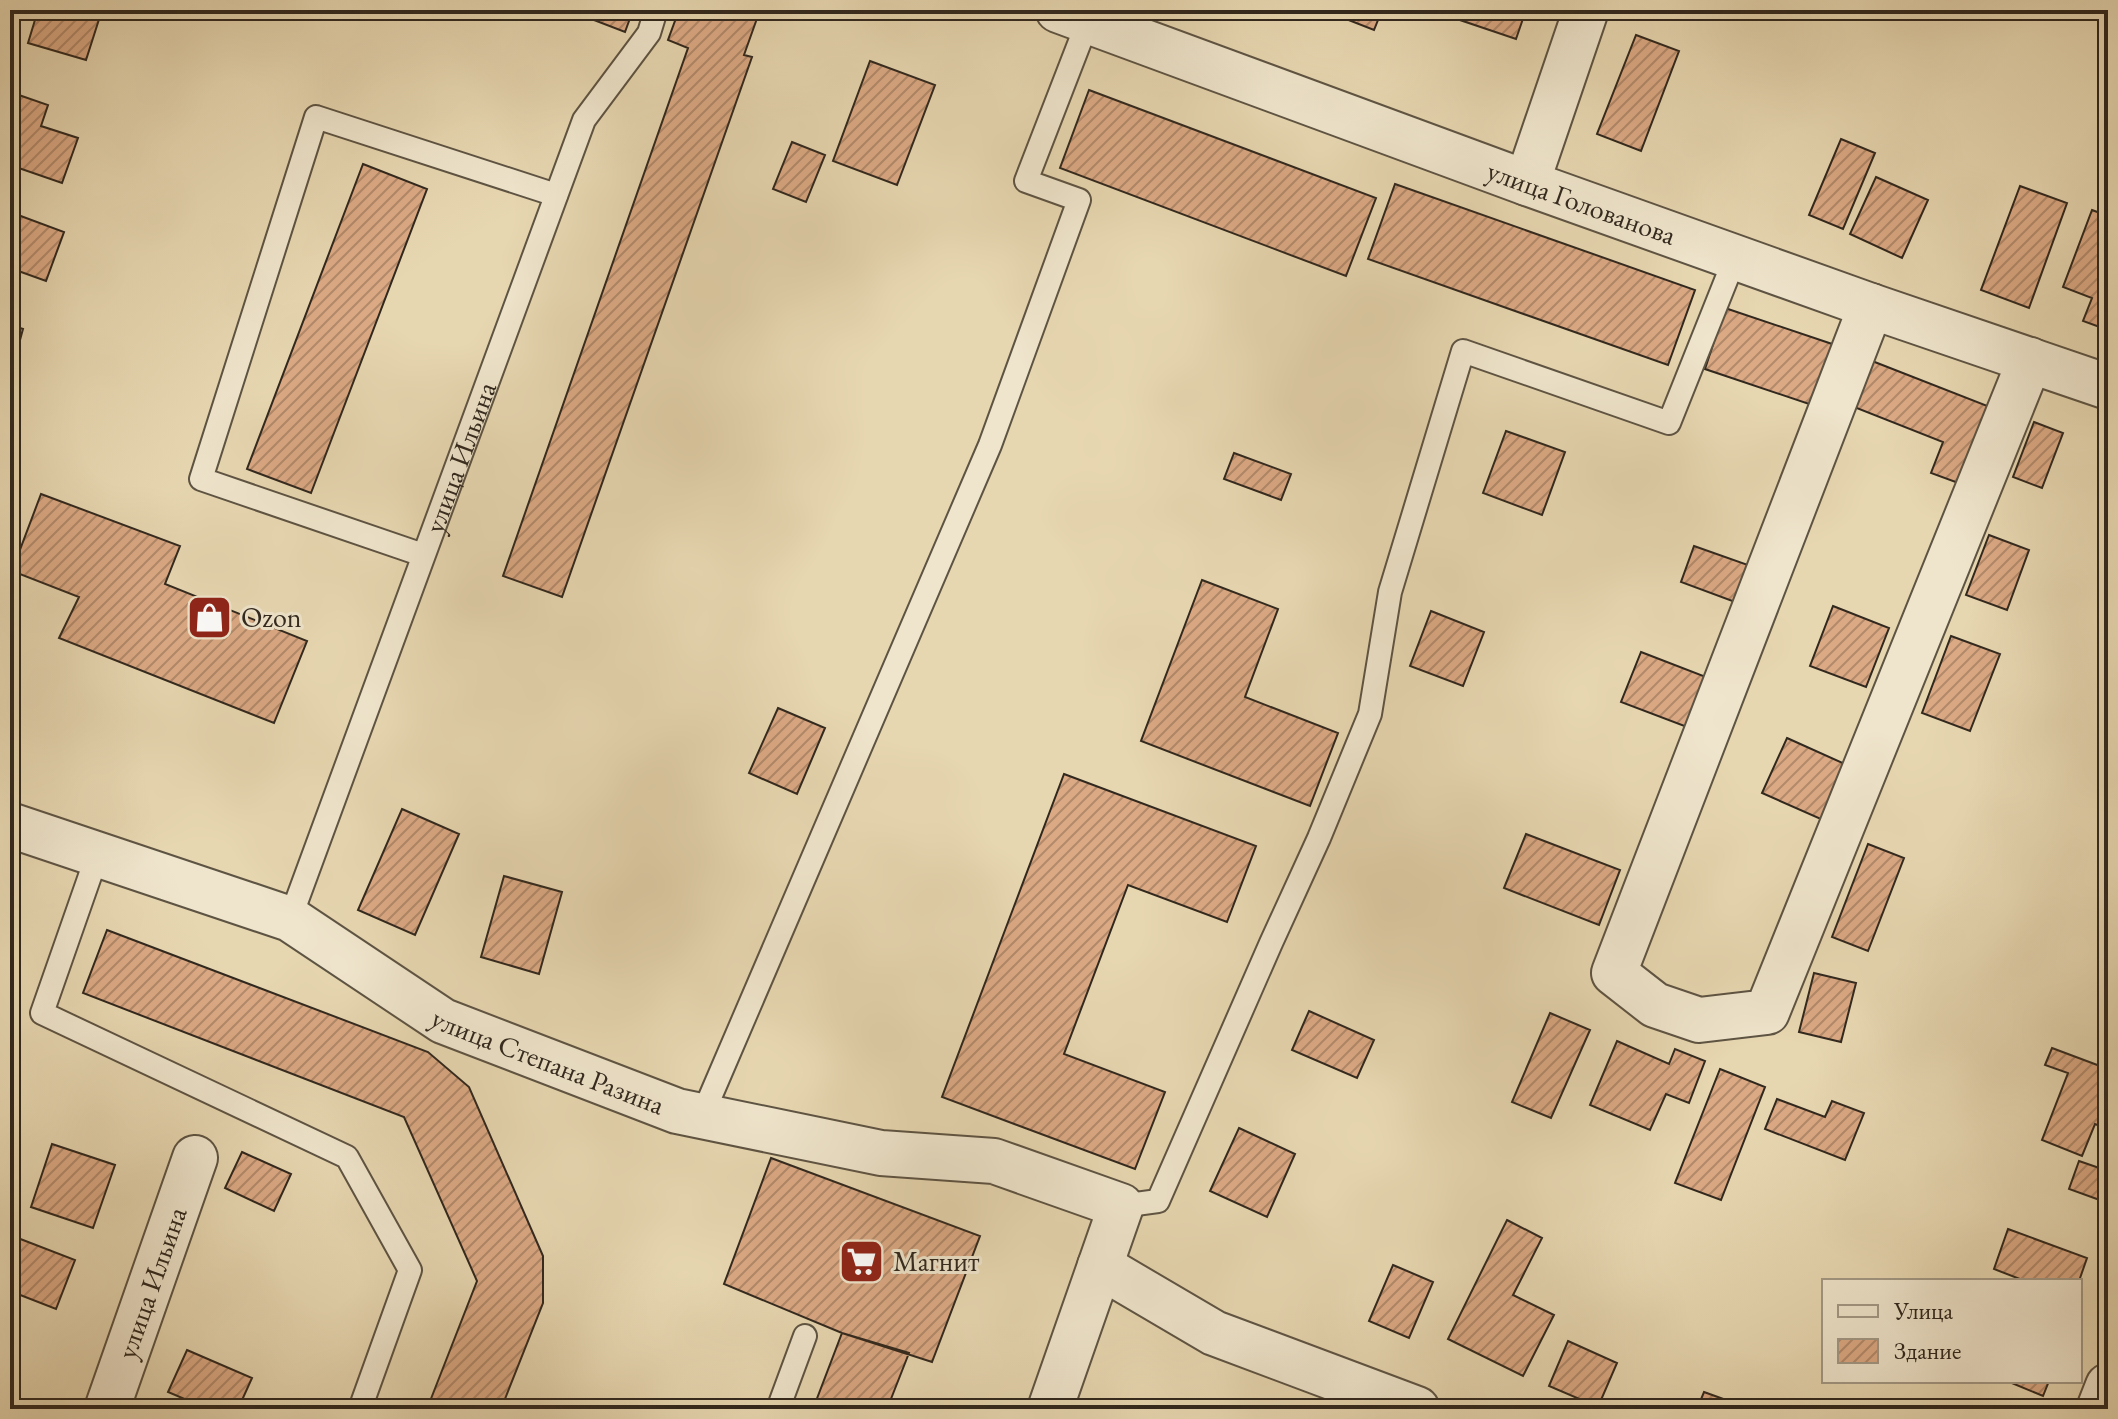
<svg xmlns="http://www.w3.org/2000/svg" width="2118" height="1419" font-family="'EB Garamond',serif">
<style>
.building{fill:url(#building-hatch);stroke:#31281e;stroke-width:2}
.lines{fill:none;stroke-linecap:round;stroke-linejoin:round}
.service-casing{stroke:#5e5443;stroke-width:26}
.minor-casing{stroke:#5e5443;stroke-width:48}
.service{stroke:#efe5cc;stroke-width:22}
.minor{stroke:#efe5cc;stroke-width:44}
.labels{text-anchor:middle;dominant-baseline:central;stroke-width:6;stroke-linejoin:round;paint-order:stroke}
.street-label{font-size:28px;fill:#31281e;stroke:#efe5cc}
.poi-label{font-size:28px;fill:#31281e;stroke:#efe5cc;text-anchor:start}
</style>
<defs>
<pattern id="building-hatch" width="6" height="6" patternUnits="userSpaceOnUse" patternTransform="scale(2)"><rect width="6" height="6" fill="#dba984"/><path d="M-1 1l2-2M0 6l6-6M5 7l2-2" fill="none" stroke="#b28a6b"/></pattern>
</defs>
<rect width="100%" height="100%" fill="#e7d7b1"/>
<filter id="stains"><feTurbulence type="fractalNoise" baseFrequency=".0025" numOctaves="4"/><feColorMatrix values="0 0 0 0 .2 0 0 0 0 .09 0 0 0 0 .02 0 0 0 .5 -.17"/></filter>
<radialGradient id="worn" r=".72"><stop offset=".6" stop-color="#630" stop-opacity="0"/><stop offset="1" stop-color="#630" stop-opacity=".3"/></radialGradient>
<path class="building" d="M 38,10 L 102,10 L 86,60 L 28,43 Z
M 568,10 L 633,10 L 625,32 Z
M 679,10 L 760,10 L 744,55 L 752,57 L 562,597 L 503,576 L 688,48 L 668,40 Z
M 1323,10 L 1382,10 L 1374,30 Z
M 1460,10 L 1526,10 L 1516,39 L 1457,19 Z
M 1636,35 L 1679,51 L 1641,151 L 1597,134 Z
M 870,61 L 935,85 L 897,185 L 833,161 Z
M 1089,90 L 1376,198 L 1346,276 L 1060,168 Z
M 16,94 L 48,105 L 41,126 L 78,138 L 62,183 L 10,165 L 10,111 Z
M 1841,139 L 1875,153 L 1843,229 L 1809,215 Z
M 792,142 L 825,155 L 806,202 L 773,189 Z
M 363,164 L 427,189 L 311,493 L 247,469 Z
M 1876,177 L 1928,200 L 1902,258 L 1850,234 Z
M 1395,184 L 1695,290 L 1668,365 L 1368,259 Z
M 2020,186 L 2067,203 L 2029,308 L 1981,290 Z
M 2092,210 L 2108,216 L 2108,330 L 2083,321 L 2092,298 L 2063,287 Z
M 10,212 L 64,232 L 46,281 L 10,268 Z
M 1725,308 L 1841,347 L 1821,408 L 1705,369 Z
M 10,325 L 23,329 L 10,377 Z
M 1867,359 L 1990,407 L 1961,484 L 1931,473 L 1943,442 L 1849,405 Z
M 2034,422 L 2063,433 L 2042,488 L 2013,477 Z
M 1506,431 L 1565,452 L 1542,515 L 1483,493 Z
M 1234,453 L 1291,474 L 1281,500 L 1224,479 Z
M 41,494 L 180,546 L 165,584 L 307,641 L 274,723 L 59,638 L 79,597 L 12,571 Z
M 1989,535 L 2029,550 L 2007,610 L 1966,595 Z
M 1694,546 L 1748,565 L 1735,602 L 1681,582 Z
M 1202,580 L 1278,609 L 1245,697 L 1338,733 L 1310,806 L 1141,741 Z
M 1833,606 L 1889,628 L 1866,687 L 1810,666 Z
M 1431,611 L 1484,632 L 1463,686 L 1410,666 Z
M 1951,636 L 2000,654 L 1970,731 L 1922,713 Z
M 1641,652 L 1706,677 L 1687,727 L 1621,702 Z
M 778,708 L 825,728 L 797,794 L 749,773 Z
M 1787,738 L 1847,765 L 1823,820 L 1762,793 Z
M 1064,774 L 1256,846 L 1227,922 L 1128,885 L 1064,1054 L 1165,1092 L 1135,1169 L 942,1097 Z
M 402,809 L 459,834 L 415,935 L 358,910 Z
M 1526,834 L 1620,870 L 1599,925 L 1504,888 Z
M 1868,844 L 1904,858 L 1868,951 L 1832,937 Z
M 504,876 L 562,892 L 539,974 L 481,957 Z
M 107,930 L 428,1052 L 469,1087 L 543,1256 L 543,1303 L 501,1409 L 427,1409 L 477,1281 L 404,1117 L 83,993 Z
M 1814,973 L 1856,983 L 1841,1042 L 1799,1032 Z
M 1309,1011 L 1374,1040 L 1357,1078 L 1292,1050 Z
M 1550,1013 L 1590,1030 L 1551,1118 L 1512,1102 Z
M 1617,1041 L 1669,1064 L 1675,1049 L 1705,1061 L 1689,1103 L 1666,1094 L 1650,1130 L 1590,1105 Z
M 2052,1048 L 2108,1069 L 2108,1129 L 2095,1124 L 2082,1156 L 2042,1140 L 2068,1073 L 2045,1065 Z
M 1720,1069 L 1765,1087 L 1721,1200 L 1675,1183 Z
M 1777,1099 L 1825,1117 L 1832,1101 L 1864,1113 L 1845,1160 L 1765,1129 Z
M 1239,1128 L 1295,1154 L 1267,1217 L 1210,1191 Z
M 52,1144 L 115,1165 L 93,1228 L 31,1207 Z
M 242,1152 L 291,1174 L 274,1211 L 225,1188 Z
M 771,1158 L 980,1236 L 932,1362 L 842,1333 L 724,1284 Z
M 2079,1161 L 2108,1171 L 2108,1203 L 2069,1189 Z
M 1507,1220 L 1542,1238 L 1513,1295 L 1554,1315 L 1523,1376 L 1448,1339 Z
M 2008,1229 L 2087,1258 L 2079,1281 L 2025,1281 L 1994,1269 Z
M 10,1235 L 75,1260 L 56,1309 L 10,1291 Z
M 1393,1265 L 1433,1282 L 1409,1338 L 1369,1321 Z
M 842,1333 L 909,1353 L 887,1409 L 813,1409 Z
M 1568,1341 L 1617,1363 L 1598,1407 L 1549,1386 Z
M 187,1350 L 252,1378 L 238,1409 L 208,1409 L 168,1392 Z
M 2007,1381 L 2049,1381 L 2043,1396 Z
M 1704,1392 L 1751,1409 L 1697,1409 Z"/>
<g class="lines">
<defs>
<g id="service">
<path d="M 423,555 L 201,479 L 316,117 L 556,195"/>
<path d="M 98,853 L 42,1013 L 347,1157 L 410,1270 L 360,1409"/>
<path id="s1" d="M 290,919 L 584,120 L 649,33 L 656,10"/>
<path d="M 702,1116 L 990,445 L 1079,200 L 1026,181 L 1088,21"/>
<path d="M 1121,1206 L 1158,1201 L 1271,943 L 1319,838 L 1370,714 L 1390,592 L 1463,351 L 1669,423 L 1735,258"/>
<path d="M 778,1409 L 805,1336"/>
</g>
<g id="minor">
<path id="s2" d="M 1058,10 L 1527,183 L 1871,306 L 2108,387"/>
<path d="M 1527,183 L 1586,10"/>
<path d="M 1871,306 L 1614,973 L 1655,1005 L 1699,1020 L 1767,1012 L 2030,360"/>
<path id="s3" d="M 10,825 L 290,919 L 443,1021 L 677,1111 L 881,1153 L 994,1161 L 1121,1206 L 1050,1409"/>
<path d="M 1100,1266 L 1214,1333 L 1417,1409"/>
<path id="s4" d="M 107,1409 L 195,1158"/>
<path d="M 2099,1409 L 2108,1386"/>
</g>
</defs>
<use href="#service" class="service-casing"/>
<use href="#minor" class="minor-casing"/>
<use href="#service" class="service"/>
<use href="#minor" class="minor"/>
</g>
<defs>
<symbol id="shop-square" viewBox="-11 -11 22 22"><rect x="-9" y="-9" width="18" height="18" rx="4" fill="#8f2418" stroke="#efe5cc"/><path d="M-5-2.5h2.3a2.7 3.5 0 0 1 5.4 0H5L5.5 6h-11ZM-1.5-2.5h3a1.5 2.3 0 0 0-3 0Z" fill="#fff"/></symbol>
<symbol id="supermarket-square" viewBox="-11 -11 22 22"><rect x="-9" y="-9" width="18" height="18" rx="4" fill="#8f2418" stroke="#efe5cc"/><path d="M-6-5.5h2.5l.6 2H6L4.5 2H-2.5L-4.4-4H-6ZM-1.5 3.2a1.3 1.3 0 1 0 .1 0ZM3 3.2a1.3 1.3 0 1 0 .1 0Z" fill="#fff"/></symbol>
</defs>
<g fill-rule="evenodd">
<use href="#shop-square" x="184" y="592" width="51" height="51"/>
<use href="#supermarket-square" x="836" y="1236" width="51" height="51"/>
</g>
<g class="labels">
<g class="street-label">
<text stroke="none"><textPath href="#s2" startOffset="558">улица Голованова</textPath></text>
<text stroke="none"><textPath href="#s1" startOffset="492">улица Ильина</textPath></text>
<text stroke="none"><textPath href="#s3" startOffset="592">улица Степана Разина</textPath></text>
<text stroke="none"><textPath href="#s4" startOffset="134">улица Ильина</textPath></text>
</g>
<g class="poi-label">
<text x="241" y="617">Ozon</text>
<text x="893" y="1261">Магнит</text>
</g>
</g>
<rect width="2118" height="1419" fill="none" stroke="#e7d7b1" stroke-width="40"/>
<rect x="12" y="12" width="2094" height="1395" fill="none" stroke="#31281e" stroke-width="4"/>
<rect x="20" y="20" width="2078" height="1379" fill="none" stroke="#31281e" stroke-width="2"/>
<rect x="1822" y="1279" width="260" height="104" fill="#efe5cc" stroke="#a39986" stroke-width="2"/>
<rect x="1838" y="1305" width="40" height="12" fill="#efe5cc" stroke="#a39986" stroke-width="2"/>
<text x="1894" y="1319" font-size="24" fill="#31281e">Улица</text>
<rect x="1838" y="1339" width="40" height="24" fill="url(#building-hatch)" stroke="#a39986" stroke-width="2"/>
<text x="1894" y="1359" font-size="24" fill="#31281e">Здание</text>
<rect width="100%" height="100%" filter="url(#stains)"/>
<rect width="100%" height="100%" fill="url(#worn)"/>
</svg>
